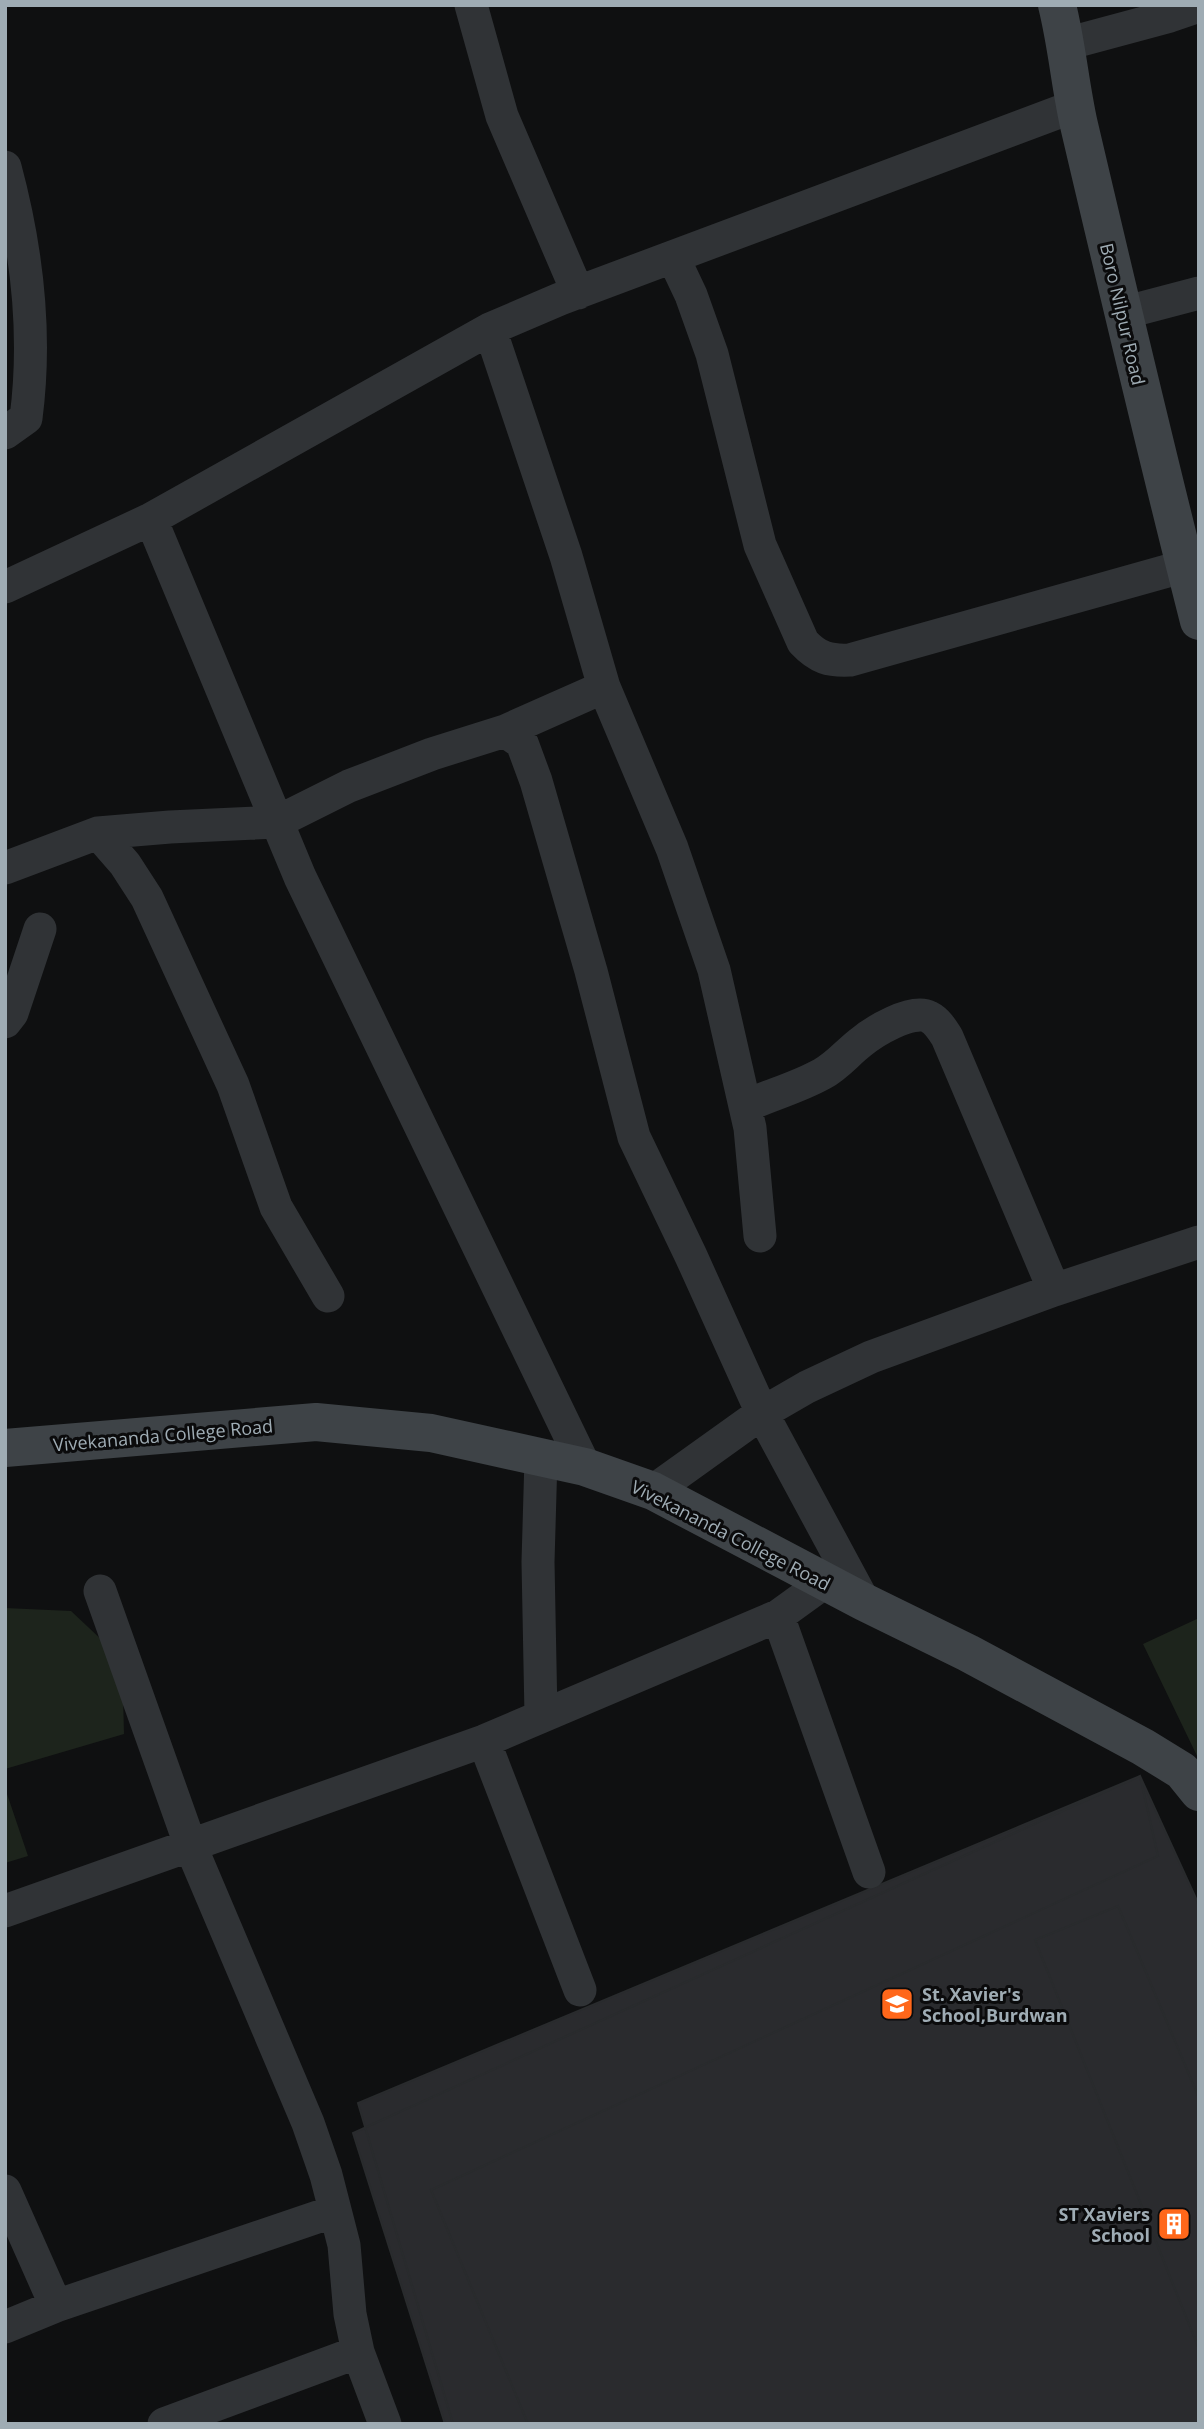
<svg xmlns="http://www.w3.org/2000/svg" width="1204" height="2429" font-family="'Open Sans',sans-serif">
<style>
.green{fill:#1d241c}
.building{fill:#2a2b2e;stroke:#292b2d;stroke-width:2}
.lines{fill:none;stroke-linecap:round;stroke-linejoin:round}
.street{stroke:#303336;stroke-width:33}
.secondary{stroke:#3e4347;stroke-width:38}
.labels{text-anchor:middle;dominant-baseline:central;stroke-width:6;stroke-linejoin:round;paint-order:stroke}
.street-label{font-size:18px;fill:#9facb4;stroke:#0b0b0c}
.poi-label{font-size:18px;font-weight:bold;fill:#9facb4;stroke:#0b0b0c;text-anchor:start}
</style>
<rect width="100%" height="100%" fill="#0f1011"/>
<path class="green" d="M 5,1608 L 71,1611 L 122,1659 L 124,1734 L 5,1769 Z
M 1199,1618 L 1199,1760 L 1143,1644 Z
M 5,1788 L 28,1856 L 5,1863 Z"/>
<path class="building" d="M 1140,1776 L 1199,1905 L 1199,2424 L 453,2424 L 358,2103 Z
M 1140,1776 L 1158,1856 L 431,2190 L 528,2424 L 445,2424 L 353,2133 Z
M 1118,1906 L 1199,2098 L 1199,2349 L 1035,1940 Z"/>
<g class="lines">
<path class="street" d="M 471,5 L 502,116 L 578,293
M 1066,44 L 1170,16 L 1199,6
M 5,167 C 27,249 37,334 26,418 L 5,433
M 673,257 L 691,295 L 712,354 L 760,545 L 803,642 C 818,658 829,661 850,660 L 1185,566
M 1123,313 L 1199,293
M 490,329 L 566,556 L 604,687 L 672,848 L 714,970 L 750,1128 L 760,1236
M 151,519 L 300,877 L 585,1467
M 5,587 L 151,519 L 490,329 L 560,299 L 1075,106
M 505,731 L 604,687
M 98,833 L 125,864 L 147,898 L 233,1085 L 276,1207 L 328,1296
M 5,868 L 98,833 L 170,827 L 277,822 L 349,786 L 432,754 L 505,731 L 522,743 L 536,781 L 591,971 L 634,1137 L 691,1256 L 762,1413 L 653,1491
M 5,1022 L 12,1013 L 40,929
M 746,1106 C 770,1095 799,1087 822,1074 C 837,1066 847,1053 860,1043 C 873,1032 912,1008 929,1017 C 937,1021 942,1029 947,1037 L 1054,1290
M 541,1458 L 538,1562 L 541,1716
M 100,1591 L 191,1847 L 308,2123 L 326,2175 L 344,2245 L 350,2314 L 358,2352 L 385,2424
M 864,1602 L 762,1413 L 807,1387 L 871,1357 L 1054,1290 L 1199,1242
M 778,1616 L 869,1872
M 484,1741 L 580,1990
M 5,1911 L 484,1741 L 778,1616 L 825,1582
M 5,2191 L 56,2306 L 335,2211
M 5,2327 L 56,2306
M 164,2424 L 358,2352"/>
<path class="secondary" d="M 1057,5 C 1067,45 1070,85 1079,125 C 1118,291 1157,456 1199,621
M 5,1448 L 316,1422 L 431,1433 L 585,1467 L 653,1491 L 864,1602 L 968,1653 L 1143,1747 L 1182,1771 L 1199,1792"/>
</g>
<defs>
<symbol id="school-square" viewBox="-11 -11 22 22"><rect x="-9" y="-9" width="18" height="18" rx="4" fill="#ff671a" stroke="#0b0b0c"/><path d="M0-5L7-2L0 1L-7-2ZM-4 1L0 2.5L4 1V4Q0 6-4 4Z" fill="#fff"/></symbol>
<symbol id="building-square" viewBox="-11 -11 22 22"><rect x="-9" y="-9" width="18" height="18" rx="4" fill="#ff671a" stroke="#0b0b0c"/><path d="M-4-6H4V6H1V3H-1V6H-4ZM-2.5-4.3h1.7v1.8h-1.7ZM.8-4.3h1.7v1.8H.8ZM-2.5-1h1.7V.8h-1.7ZM.8-1h1.7V.8H.8Z" fill="#fff"/></symbol>
</defs>
<g fill-rule="evenodd">
<use href="#school-square" x="878" y="1985" width="38" height="38"/>
<use href="#building-square" x="1155" y="2205" width="38" height="38"/>
</g>
<g class="labels">
<g class="street-label">
<text transform="translate(1123 314) rotate(77)">Boro Nilpur Road</text>
<text transform="translate(163 1435) rotate(-5)">Vivekananda College Road</text>
<text transform="translate(731 1535) rotate(27)">Vivekananda College Road</text>
</g>
<g class="poi-label">
<text x="922" y="1994">St. Xavier's<tspan x="922" dy="21">School,Burdwan</tspan></text>
<text x="1150" y="2214" text-anchor="end">ST Xaviers<tspan x="1150" dy="21">School</tspan></text>
</g>
</g>
<rect width="1204" height="2429" fill="none" stroke="#9facb4" stroke-width="14"/>
</svg>
